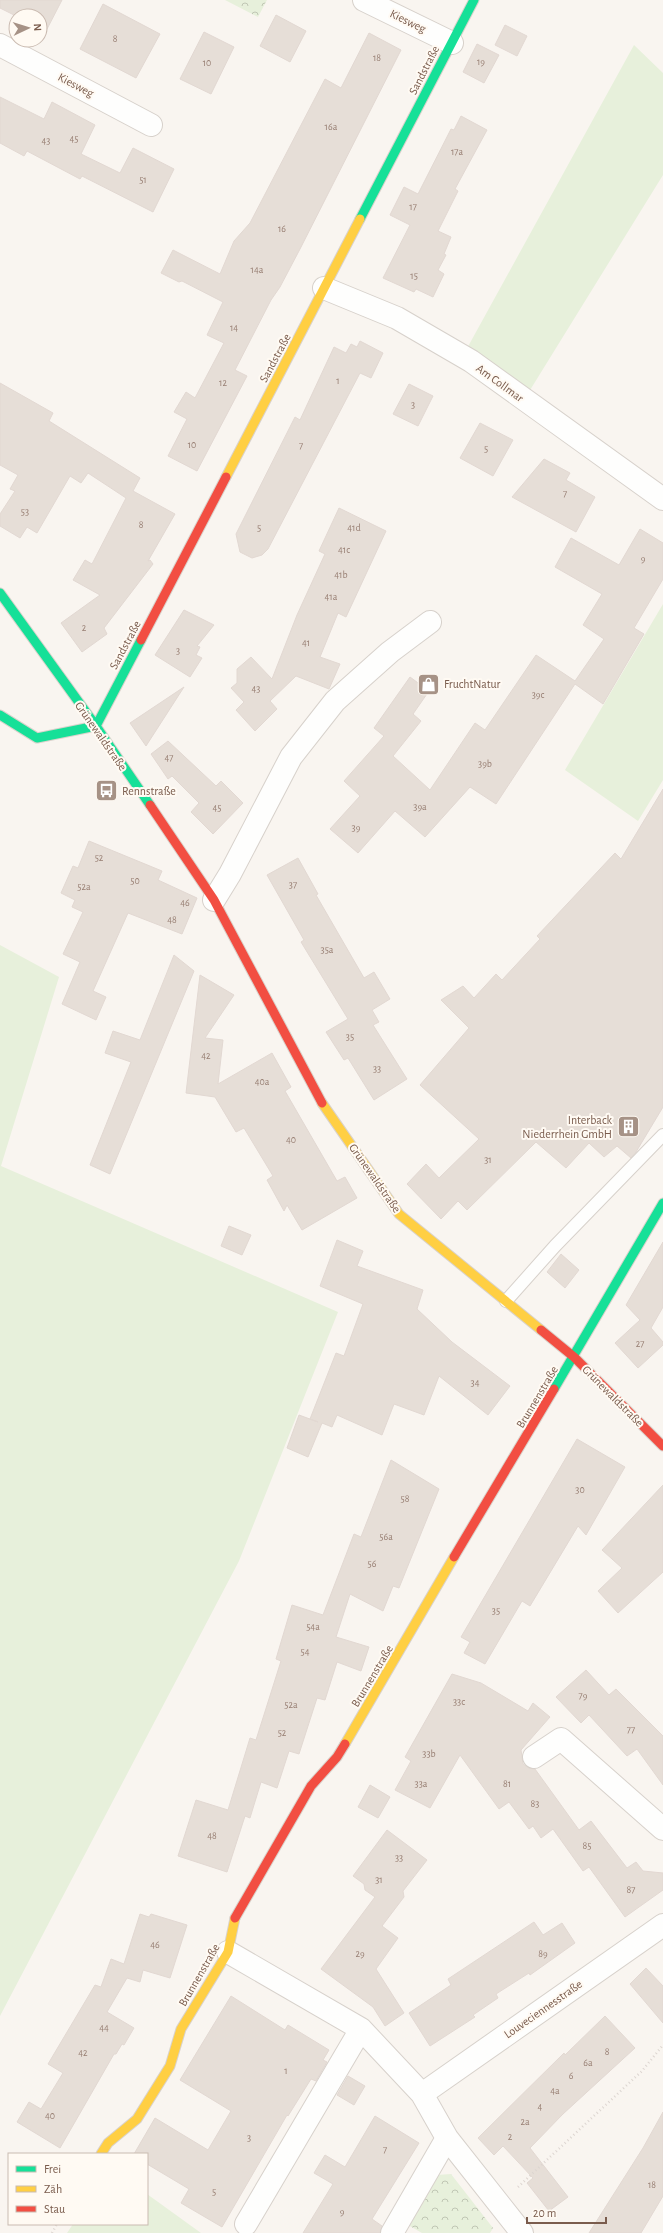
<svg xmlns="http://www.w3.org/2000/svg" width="663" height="2233" font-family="'Alegreya Sans',sans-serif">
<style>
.green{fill:#e7f0db}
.park{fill:url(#park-crowns)}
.building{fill:#e6ded7;stroke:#e2d8d2}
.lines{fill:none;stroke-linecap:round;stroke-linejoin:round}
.lane-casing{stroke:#d7d1cb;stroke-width:14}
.street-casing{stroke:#d7d1cb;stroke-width:24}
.fast-casing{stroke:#d9d2cb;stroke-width:11}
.slow-casing{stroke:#d9d2cb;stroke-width:11}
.jam-casing{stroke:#d9d2cb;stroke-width:11}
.path{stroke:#dcd5d0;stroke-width:2.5;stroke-dasharray:1 3;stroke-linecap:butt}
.lane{stroke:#fefefd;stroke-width:12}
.street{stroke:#fefefd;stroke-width:22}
.fast{stroke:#16e098;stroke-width:9}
.slow{stroke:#ffcf43;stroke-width:9}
.jam{stroke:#f24e42;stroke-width:9}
.labels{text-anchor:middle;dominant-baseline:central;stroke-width:4;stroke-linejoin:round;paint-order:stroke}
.number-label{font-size:10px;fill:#977e72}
.street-label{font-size:12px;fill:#7a5c4d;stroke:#fffaf3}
.poi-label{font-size:12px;fill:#7a5c4d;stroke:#fffaf3;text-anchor:start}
</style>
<defs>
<pattern id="park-crowns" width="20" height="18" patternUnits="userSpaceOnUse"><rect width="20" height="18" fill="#e7f0db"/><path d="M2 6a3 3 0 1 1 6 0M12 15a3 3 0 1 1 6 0" fill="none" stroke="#c0c6b4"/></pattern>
</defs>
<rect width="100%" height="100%" fill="#f9f5f0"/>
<path class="green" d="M 634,45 L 663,73 L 663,175 L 527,395 L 465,352 Z
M 663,604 L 663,780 L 638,821 L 565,770 Z
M 0,945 L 59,977 L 1,1166 L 338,1312 L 239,1561 L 0,2016 Z
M 147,2194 L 201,2233 L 67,2233 L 73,2224 L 147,2224 Z"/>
<path class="park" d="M 225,0 L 267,0 L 258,17 Z
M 451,2174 L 493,2228 L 490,2233 L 422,2233 L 408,2225 L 437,2175 Z"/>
<path class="building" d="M 0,0 L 62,0 L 46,31 L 40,28 L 40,16 L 16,16 L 0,8 Z
M 103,4 L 160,34 L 136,78 L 80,49 Z
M 276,15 L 306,31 L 290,62 L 260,46 Z
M 505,25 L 527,36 L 517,56 L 495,45 Z
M 204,32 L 234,47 L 211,94 L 180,79 Z
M 369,33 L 401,50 L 300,249 L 280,287 L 271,300 L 235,370 L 247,376 L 197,471 L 168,456 L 187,419 L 174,412 L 186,392 L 195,398 L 224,343 L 207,335 L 223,302 L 182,281 L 179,282 L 161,273 L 173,250 L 220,274 L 234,241 L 250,223 L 325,79 L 341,88 Z
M 477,44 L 499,55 L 484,83 L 463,72 Z
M 0,97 L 44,119 L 52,102 L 95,125 L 81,154 L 120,173 L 133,148 L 174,169 L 153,212 L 82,176 L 80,179 L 27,151 L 24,156 L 0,143 Z
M 461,116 L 487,130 L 455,189 L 458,191 L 438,231 L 451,237 L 444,254 L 446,255 L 438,270 L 444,274 L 433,297 L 416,289 L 414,292 L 383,278 L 410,225 L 390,215 L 404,187 L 418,194 L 451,129 L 454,130 Z
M 360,341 L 383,353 L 371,378 L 360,373 L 268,549 L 262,555 L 252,558 L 240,552 L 236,534 L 295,417 L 300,420 L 334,347 L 346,353 L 351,344 L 357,347 Z
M 0,383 L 53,413 L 49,421 L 140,478 L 133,491 L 175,514 L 148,561 L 150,560 L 153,564 L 104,628 L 107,634 L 82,652 L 61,623 L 100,595 L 73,580 L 85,560 L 92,564 L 126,498 L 88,473 L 81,483 L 70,476 L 37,533 L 27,527 L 20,538 L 0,526 L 0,514 L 15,491 L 10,489 L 18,475 L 0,465 Z
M 409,384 L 433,396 L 418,426 L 393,414 Z
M 480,423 L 513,440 L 493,476 L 460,458 Z
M 544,459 L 570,473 L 566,480 L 595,497 L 576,532 L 512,497 Z
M 339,508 L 386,531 L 346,617 L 338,613 L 320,657 L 340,664 L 329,689 L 296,676 L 270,701 L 277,709 L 255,731 L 236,710 L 244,702 L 231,688 L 237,683 L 237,669 L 251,657 L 272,679 L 297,615 L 325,554 L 319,551 Z
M 640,529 L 663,543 L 663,579 L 634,628 L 644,634 L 603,704 L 575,684 L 496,804 L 470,787 L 425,837 L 395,811 L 358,853 L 330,829 L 360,796 L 344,781 L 384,736 L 374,728 L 410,677 L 429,691 L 413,714 L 421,721 L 393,756 L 430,790 L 475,723 L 485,730 L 536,655 L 575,681 L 604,639 L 583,625 L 602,594 L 555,567 L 571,538 L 619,565 Z
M 184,610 L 214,625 L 197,646 L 200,647 L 196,655 L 202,658 L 190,677 L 155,655 Z
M 184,687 L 146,746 L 130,723 Z
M 168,741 L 216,786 L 221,781 L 243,803 L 213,834 L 191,812 L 199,803 L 172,776 L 168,779 L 151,754 Z
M 663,789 L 663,1107 L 636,1152 L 631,1158 L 617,1146 L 604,1157 L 589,1143 L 566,1168 L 536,1142 L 467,1210 L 458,1201 L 441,1219 L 407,1184 L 426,1164 L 439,1178 L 479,1139 L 420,1085 L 469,1028 L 441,1000 L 463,986 L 474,998 L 496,974 L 502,980 L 540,939 L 537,936 L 615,853 L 621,859 Z
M 89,841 L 162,871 L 158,880 L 197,898 L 182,934 L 128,913 L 93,991 L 106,997 L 96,1020 L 62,1004 L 80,962 L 63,954 L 83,912 L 72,907 L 75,900 L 61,893 L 73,866 L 78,868 Z
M 298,858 L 318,894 L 316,895 L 364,978 L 374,972 L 390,999 L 372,1010 L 379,1022 L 373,1025 L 407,1079 L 374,1100 L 348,1058 L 344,1060 L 326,1032 L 348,1019 L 301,942 L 304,940 L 267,875 Z
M 174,955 L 194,971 L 110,1174 L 90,1165 L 131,1062 L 105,1053 L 113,1031 L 140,1040 Z
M 200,975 L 234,995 L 205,1038 L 223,1040 L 218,1084 L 272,1053 L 291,1087 L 285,1091 L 337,1181 L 345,1177 L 357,1198 L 302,1230 L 287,1205 L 284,1211 L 267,1180 L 273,1176 L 244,1128 L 236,1132 L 215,1097 L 186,1093 Z
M 229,1226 L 251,1235 L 242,1255 L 221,1246 Z
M 337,1240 L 363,1251 L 357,1266 L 423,1290 L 417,1309 L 452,1342 L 510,1386 L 488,1415 L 439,1376 L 424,1415 L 394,1404 L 382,1435 L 337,1415 L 332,1427 L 322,1423 L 308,1457 L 287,1448 L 299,1415 L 318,1422 L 310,1419 L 336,1353 L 344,1356 L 363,1304 L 320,1286 Z
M 663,1242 L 663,1307 L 651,1328 L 663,1342 L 663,1345 L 638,1368 L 615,1343 L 640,1320 L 626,1305 Z
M 561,1254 L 579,1270 L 565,1288 L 547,1272 Z
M 577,1439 L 625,1467 L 586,1535 L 578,1526 L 530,1606 L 522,1601 L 485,1664 L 464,1653 L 470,1642 L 461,1637 Z
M 391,1460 L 439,1489 L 399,1588 L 393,1586 L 383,1611 L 350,1594 L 336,1637 L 369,1647 L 361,1671 L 337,1662 L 325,1700 L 317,1698 L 299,1754 L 289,1751 L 277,1788 L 261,1782 L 250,1818 L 245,1816 L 227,1872 L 178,1856 L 196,1800 L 228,1810 L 250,1738 L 256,1740 L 281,1661 L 276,1659 L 292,1605 L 323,1615 L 354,1534 L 361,1537 Z
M 663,1485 L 663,1572 L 618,1613 L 598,1591 L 622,1568 L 602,1550 Z
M 586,1670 L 609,1695 L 616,1689 L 663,1736 L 663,1785 L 637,1749 L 627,1756 L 589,1715 L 581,1723 L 556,1697 Z
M 452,1674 L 481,1683 L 528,1711 L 533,1703 L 550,1717 L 521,1750 L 523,1764 L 529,1768 L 535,1769 L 579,1830 L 591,1821 L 627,1868 L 636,1862 L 643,1871 L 663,1873 L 663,1890 L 625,1917 L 589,1867 L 583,1871 L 553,1829 L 541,1838 L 533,1826 L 529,1829 L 509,1802 L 499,1809 L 460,1755 L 430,1808 L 395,1790 L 411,1761 L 405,1757 Z
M 370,1785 L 390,1797 L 378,1818 L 358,1807 Z
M 387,1830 L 427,1860 L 403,1891 L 404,1897 L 382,1926 L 398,1938 L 376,1969 L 404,2013 L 385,2026 L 373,2007 L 321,1969 L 375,1897 L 365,1890 L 364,1884 L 353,1876 Z
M 140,1914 L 149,1917 L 151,1914 L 187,1925 L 170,1978 L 143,1970 L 140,1982 L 127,1978 L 107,2012 L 134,2028 L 124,2045 L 122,2044 L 116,2054 L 114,2054 L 60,2148 L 17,2122 L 29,2102 L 41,2109 L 63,2073 L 48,2064 L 95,1985 L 101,1987 L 111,1959 L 124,1964 Z
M 534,1922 L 543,1935 L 562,1923 L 575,1943 L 530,1975 L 529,1973 L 496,1994 L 498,1998 L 473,2015 L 475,2017 L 430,2046 L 409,2013 L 451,1985 L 448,1979 Z
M 646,1968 L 663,1986 L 663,2023 L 630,1984 Z
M 231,1996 L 285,2030 L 288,2025 L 329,2050 L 323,2060 L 327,2062 L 316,2081 L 311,2079 L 288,2116 L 287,2115 L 222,2227 L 181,2203 L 189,2189 L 147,2164 L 147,2154 L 134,2154 L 155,2118 L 208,2150 L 231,2111 L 180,2080 Z
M 605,2016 L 635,2048 L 563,2114 L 530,2148 L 568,2197 L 549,2211 L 527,2183 L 533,2178 L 503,2146 L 494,2155 L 478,2138 L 564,2053 L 565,2055 Z
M 348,2076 L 365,2086 L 354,2105 L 337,2095 Z
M 663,2112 L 663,2196 L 641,2233 L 589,2233 L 643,2148 Z
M 375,2116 L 419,2143 L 372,2219 L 382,2226 L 380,2233 L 303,2233 L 333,2184 L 314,2173 L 325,2155 L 345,2167 Z"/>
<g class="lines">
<defs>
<path id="lane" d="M 506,1301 L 555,1246 L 663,1135"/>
<path id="street" d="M 364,0 L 452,43
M 0,45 L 151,125
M 324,288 L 397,318 L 471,361 L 663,499
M 214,900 L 230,874 L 291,757 L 335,701 L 390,652 L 430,622
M 534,1757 L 561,1739 L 663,1829
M 228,1952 L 361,2029 L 422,2094 L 663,1925
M 422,2094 L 447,2138 L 522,2233
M 246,2224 L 361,2029
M 392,2233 L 447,2138"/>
<path id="fast" d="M 360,219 L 474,0
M 0,593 L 96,726 L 150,805
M 0,715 L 37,738 L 96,726 L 141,640
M 554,1389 L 663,1203"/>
<path id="slow" d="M 226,477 L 360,219
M 322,1103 L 399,1214 L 541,1330
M 345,1744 L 454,1557
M 101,2154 L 108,2143 L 137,2119 L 170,2066 L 181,2029 L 228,1952 L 235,1918"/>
<path id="jam" d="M 141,640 L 226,477
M 150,805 L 214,900 L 322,1103
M 541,1330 L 574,1357 L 663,1446
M 454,1557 L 554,1389
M 235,1918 L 311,1786 L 337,1757 L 345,1744"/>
</defs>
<use href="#lane" class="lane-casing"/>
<use href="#street" class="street-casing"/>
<use href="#fast" class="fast-casing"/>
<use href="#slow" class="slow-casing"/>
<use href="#jam" class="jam-casing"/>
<path class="path" d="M 518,2187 L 642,2071 L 663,2045
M 52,2233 L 57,2224"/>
<use href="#lane" class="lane"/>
<use href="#street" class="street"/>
<use href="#fast" class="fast"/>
<use href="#slow" class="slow"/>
<use href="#jam" class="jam"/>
</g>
<defs>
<symbol id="shop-square" viewBox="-11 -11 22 22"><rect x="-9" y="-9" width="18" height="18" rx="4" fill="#a69286" stroke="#fffaf3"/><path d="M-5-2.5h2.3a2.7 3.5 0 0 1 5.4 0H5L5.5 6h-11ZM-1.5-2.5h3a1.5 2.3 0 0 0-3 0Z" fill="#fff"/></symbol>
<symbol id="bus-square" viewBox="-11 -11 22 22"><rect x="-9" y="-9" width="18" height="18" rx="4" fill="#a69286" stroke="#fffaf3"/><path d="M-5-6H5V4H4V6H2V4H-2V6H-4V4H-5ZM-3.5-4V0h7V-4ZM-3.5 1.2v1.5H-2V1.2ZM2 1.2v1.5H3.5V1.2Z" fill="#fff"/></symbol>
<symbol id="building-square" viewBox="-11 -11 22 22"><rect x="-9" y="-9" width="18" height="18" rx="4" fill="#a69286" stroke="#fffaf3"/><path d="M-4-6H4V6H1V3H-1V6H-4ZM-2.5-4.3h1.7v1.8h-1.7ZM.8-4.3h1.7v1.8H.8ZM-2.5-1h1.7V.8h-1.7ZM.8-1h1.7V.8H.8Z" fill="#fff"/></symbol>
</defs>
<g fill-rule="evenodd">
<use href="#shop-square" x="416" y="672" width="25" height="25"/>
<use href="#bus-square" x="94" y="778" width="25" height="25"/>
<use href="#building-square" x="616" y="1114" width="25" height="25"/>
</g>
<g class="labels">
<g class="number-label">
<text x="115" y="39">8</text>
<text x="377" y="58">18</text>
<text x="481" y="62">19</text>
<text x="207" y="63">10</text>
<text x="331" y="127">16a</text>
<text x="74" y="139">45</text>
<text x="46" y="141">43</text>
<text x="457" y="152">17a</text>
<text x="143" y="180">51</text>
<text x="413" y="207">17</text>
<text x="282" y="229">16</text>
<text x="257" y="270">14a</text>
<text x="414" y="276">15</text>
<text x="234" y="328">14</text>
<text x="338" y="381">1</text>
<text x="223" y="383">12</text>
<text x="413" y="405">3</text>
<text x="192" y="445">10</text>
<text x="301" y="446">7</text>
<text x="486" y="449">5</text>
<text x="565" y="494">7</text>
<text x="25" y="512">53</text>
<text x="141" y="525">8</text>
<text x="259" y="528">5</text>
<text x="354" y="528">41d</text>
<text x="344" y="550">41c</text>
<text x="643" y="559">9</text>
<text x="341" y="575">41b</text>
<text x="331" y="597">41a</text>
<text x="84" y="628">2</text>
<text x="306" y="643">41</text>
<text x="178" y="651">3</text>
<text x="256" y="689">43</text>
<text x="538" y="695">39c</text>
<text x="169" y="758">47</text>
<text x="485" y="764">39b</text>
<text x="420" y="807">39a</text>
<text x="217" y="808">45</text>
<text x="356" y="828">39</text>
<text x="99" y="858">52</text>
<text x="135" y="881">50</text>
<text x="293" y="885">37</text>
<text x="84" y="887">52a</text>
<text x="185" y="903">46</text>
<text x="172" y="920">48</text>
<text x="327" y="950">35a</text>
<text x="350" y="1037">35</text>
<text x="206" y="1056">42</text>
<text x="377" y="1069">33</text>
<text x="262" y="1082">40a</text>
<text x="291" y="1140">40</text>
<text x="488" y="1160">31</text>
<text x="640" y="1344">27</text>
<text x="475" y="1383">34</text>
<text x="580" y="1490">30</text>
<text x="405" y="1499">58</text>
<text x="386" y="1537">56a</text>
<text x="372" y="1564">56</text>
<text x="496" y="1611">35</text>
<text x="313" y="1627">54a</text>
<text x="305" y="1652">54</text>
<text x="583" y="1696">79</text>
<text x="459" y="1702">33c</text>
<text x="291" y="1705">52a</text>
<text x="631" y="1730">77</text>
<text x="282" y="1733">52</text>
<text x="429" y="1754">33b</text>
<text x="421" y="1784">33a</text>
<text x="507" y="1784">81</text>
<text x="535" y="1804">83</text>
<text x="212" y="1836">48</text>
<text x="587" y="1846">85</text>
<text x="399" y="1858">33</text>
<text x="379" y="1880">31</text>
<text x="631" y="1890">87</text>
<text x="155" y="1945">46</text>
<text x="360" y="1954">29</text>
<text x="543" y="1954">89</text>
<text x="104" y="2028">44</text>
<text x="607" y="2052">8</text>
<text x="83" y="2053">42</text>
<text x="588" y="2063">6a</text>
<text x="286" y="2071">1</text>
<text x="571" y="2076">6</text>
<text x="555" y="2091">4a</text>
<text x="540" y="2107">4</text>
<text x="50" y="2116">40</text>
<text x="525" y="2122">2a</text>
<text x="510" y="2137">2</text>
<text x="249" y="2138">3</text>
<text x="385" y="2150">7</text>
<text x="652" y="2185">18</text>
<text x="214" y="2192">5</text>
<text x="342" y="2212">9</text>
</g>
<g class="street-label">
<text transform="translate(408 21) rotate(26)">Kiesweg</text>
<text transform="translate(424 70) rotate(-63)">Sandstraße</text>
<text transform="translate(76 85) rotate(28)">Kiesweg</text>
<text transform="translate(275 358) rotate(-62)">Sandstraße</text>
<text transform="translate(500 383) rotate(36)">Am Collmar</text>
<text transform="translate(125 645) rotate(-62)">Sandstraße</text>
<text transform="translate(101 736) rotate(55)">Grünewaldstraße</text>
<text transform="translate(375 1178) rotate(55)">Grünewaldstraße</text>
<text transform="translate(613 1396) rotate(45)">Grünewaldstraße</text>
<text transform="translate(537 1397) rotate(-59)">Brunnenstraße</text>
<text transform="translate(372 1676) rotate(-59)">Brunnenstraße</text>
<text transform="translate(199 1975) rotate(-60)">Brunnenstraße</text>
<text transform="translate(543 2009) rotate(-35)">Louveciennesstraße</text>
</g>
<g class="poi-label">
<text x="444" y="684">FruchtNatur</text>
<text x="122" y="791">Rennstraße</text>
<text x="612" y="1120" text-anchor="end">Interback<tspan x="612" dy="14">Niederrhein GmbH</tspan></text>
</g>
</g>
<rect x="8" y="2153" width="140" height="72" fill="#fffaf3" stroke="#cabbb1"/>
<rect x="16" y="2166" width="20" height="6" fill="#16e098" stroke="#cabbb1"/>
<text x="44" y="2173" font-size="12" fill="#7a5c4d">Frei</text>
<rect x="16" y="2186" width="20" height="6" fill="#ffcf43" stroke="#cabbb1"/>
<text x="44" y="2193" font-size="12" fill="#7a5c4d">Zäh</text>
<rect x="16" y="2206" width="20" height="6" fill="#f24e42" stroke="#cabbb1"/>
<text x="44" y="2213" font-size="12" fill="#7a5c4d">Stau</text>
<g transform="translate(28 28) rotate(86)"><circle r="19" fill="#fffaf3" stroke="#cabbb1"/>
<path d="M0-3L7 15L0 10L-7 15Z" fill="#a69286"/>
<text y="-6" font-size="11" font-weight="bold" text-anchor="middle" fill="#7a5c4d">N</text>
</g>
<path d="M527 2217v6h79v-6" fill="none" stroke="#7a5c4d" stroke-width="2"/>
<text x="533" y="2217" font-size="12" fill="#7a5c4d" stroke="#fffaf3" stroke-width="3" paint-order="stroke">20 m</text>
</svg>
